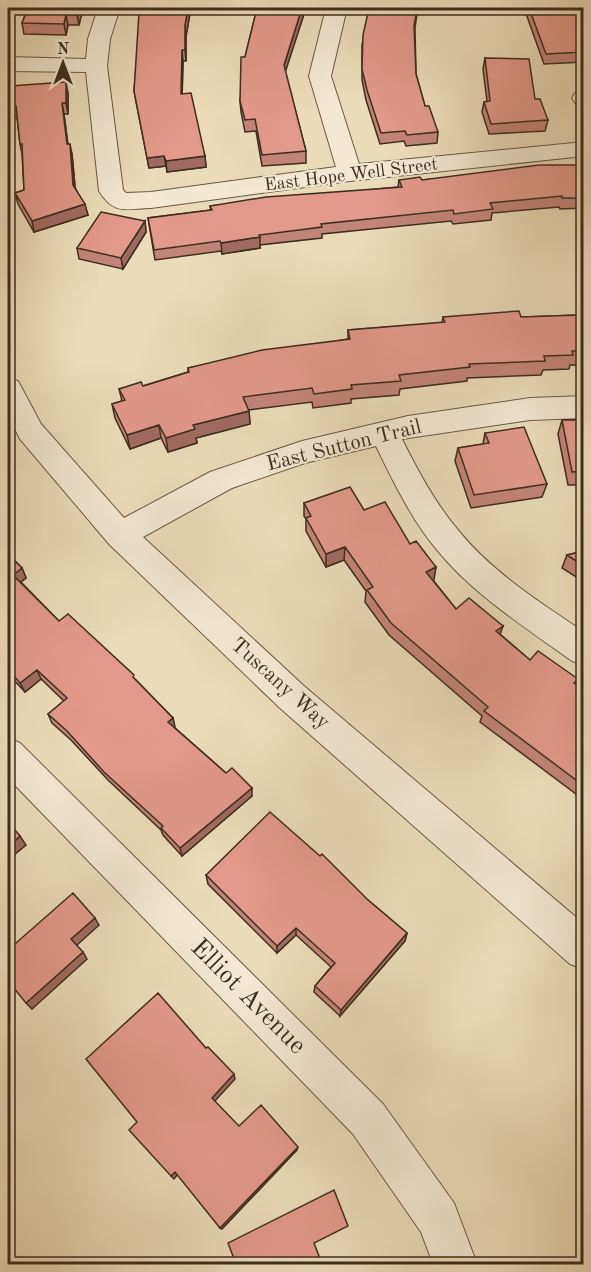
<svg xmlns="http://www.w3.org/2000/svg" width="591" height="1272" font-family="'Old Standard TT',serif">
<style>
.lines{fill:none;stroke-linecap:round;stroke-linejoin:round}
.minor-casing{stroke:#6a5846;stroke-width:2}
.minor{fill:#f3e8d2;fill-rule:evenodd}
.wall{fill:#c38478;stroke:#3e2d1f;stroke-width:1.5}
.shaded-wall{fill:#9f6b61;stroke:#3e2d1f;stroke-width:1.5}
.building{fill:#e3998b;stroke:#3e2d1f;stroke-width:1.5}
.labels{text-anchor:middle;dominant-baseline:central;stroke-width:4.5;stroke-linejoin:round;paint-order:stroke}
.far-street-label{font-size:18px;fill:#3e2d1f;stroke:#f3e8d2}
.street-label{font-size:21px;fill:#3e2d1f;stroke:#f3e8d2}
.near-street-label{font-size:26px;fill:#3e2d1f;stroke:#f3e8d2}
</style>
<rect width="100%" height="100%" fill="#ecdbb9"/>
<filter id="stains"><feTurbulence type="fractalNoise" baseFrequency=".00333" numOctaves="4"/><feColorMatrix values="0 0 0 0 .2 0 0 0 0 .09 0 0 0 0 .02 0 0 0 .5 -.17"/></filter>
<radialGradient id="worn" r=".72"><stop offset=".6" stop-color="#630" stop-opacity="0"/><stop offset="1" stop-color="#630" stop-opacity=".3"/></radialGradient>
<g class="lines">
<defs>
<path id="minor" d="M 98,8 L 120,8 L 110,39 L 107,66 L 123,190 L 126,193 L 151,192 L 336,167 L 309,76 L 326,8 L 347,8 L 331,76 L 359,164 L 584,142 L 584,156 L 350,181 L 151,208 C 125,209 114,215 99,191 L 86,72 L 8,71 L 8,57 L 86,59 L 88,39 Z
M 584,91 L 584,106 L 576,104 L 572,98 L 575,93 Z
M 8,378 L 18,381 L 41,424 L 124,518 L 210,472 L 302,441 L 408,416 L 530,398 L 584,396 L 584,418 L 530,420 L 402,439 C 418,471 435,503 458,530 C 492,572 539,602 584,632 L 584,665 L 572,661 C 525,627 474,595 437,550 C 411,519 393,481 376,446 L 305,463 L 232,488 L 143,537 L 304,686 L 584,924 L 584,969 L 570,964 L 280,708 L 109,544 L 20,439 L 8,415 Z
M 8,738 L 20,743 L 383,1104 L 454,1203 L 477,1264 L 433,1264 L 421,1232 L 353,1134 L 8,778 Z"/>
</defs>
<use href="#minor" class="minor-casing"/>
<use href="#minor" class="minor"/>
</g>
<path class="wall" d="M 28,8 L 83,8 L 79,25 L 68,25 L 66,35 L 24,34 L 22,23 Z
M 141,8 L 195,8 L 194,9 L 191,8 L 186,36 L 186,61 L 183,61 L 182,94 L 205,156 L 206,167 L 167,172 L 166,166 L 149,168 L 134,91 Z
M 257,8 L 306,8 L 285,71 L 306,151 L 306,163 L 262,166 L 256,131 L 245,132 L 241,112 L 240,101 L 245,57 Z
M 369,8 L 418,8 L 415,28 L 416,74 L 425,106 L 438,132 L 437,143 L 406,146 L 404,141 L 380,144 L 366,100 L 362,80 L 362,45 Z
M 524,8 L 584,8 L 584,13 L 575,12 L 584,32 L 584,62 L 544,64 Z
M 485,58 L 535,99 L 548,120 L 545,131 L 489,134 L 482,112 L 484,102 L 487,101 L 483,69 Z
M 68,93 L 68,114 L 64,114 L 68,144 L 72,154 L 75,187 L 88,215 L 34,232 L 18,204 L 15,193 L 24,190 L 22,154 L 20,144 L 17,117 L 12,117 L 9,106 Z
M 584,165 L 584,208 L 560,209 L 559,207 L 492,213 L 491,220 L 453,224 L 451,221 L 322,234 L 322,238 L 260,245 L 260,248 L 222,254 L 221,251 L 155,260 L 148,218 L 211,210 L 210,206 L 398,187 L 399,180 L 422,180 Z
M 145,221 L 146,232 L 123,269 L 79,259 L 77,248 Z
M 580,305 L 584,305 L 584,365 L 570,365 L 569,369 L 543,370 L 541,375 L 467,378 L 467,381 L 400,389 L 399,395 L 351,399 L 351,403 L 313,408 L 312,402 L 249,410 L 250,424 L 196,438 L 197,443 L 168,452 L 161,438 L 130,449 L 115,418 L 112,404 L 122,401 L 119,389 L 143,386 L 188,372 L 188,368 L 348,339 L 348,330 L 442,323 L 443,317 L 521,317 L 577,315 Z
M 562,420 L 584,420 L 584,485 L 568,485 L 558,434 Z
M 485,433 L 547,484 L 542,497 L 471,508 L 455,461 L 458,448 L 483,444 Z
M 304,503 L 364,510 L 410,544 L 436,567 L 433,580 L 456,609 L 503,626 L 500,634 L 530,660 L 578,679 L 575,684 L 584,689 L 584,800 L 480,722 L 482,716 L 389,635 L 365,602 L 366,591 L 344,560 L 326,567 L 306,531 L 306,519 L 304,516 Z
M 584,551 L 584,582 L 562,568 L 567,555 Z
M 8,554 L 22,568 L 26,578 L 21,582 L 59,621 L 136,680 L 173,718 L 174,727 L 252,796 L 182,856 L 163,835 L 161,830 L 108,780 L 71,740 L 52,723 L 48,714 L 64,701 L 41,679 L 25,692 L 8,674 Z
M 206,875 L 368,900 L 407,933 L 405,941 L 340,1016 L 314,992 L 315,986 L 331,967 L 296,935 L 277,953 L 208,884 Z"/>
<path class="shaded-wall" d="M 78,8 L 83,8 L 79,25 L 77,15 Z
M 188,8 L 191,8 L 186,36 L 186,61 L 185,50 L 185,25 Z
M 302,8 L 306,8 L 284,76 L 284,65 Z
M 66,14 L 68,25 L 66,35 L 64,24 Z
M 182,50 L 183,61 L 182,104 L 181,94 Z
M 66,82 L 68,93 L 68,114 L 66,103 Z
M 62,103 L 64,114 L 69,155 L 67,144 Z
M 70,144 L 72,154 L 76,196 L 73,185 Z
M 164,156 L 166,166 L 149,168 L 147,158 Z
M 205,156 L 206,167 L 167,172 L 166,161 Z
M 85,204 L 88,215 L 34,232 L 32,221 Z
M 145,221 L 146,232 L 123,269 L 121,258 Z
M 260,237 L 260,248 L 222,254 L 221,243 Z
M 249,411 L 250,424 L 196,438 L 197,443 L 168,452 L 166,438 L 193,425 Z
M 159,425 L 161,438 L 130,449 L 127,435 Z
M 345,547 L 344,560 L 326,567 L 326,554 Z
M 436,567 L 434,580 L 424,584 L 426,572 Z
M 22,568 L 26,578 L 17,585 L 13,575 Z
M 503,626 L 499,637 L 496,631 Z
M 37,670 L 41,679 L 25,692 L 20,683 Z
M 173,718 L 175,727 L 170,730 L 168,722 Z
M 252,788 L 252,796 L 182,856 L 180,848 Z
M 20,836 L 26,845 L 8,860 L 8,847 Z
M 95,918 L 99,925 L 76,946 L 71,939 Z
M 296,928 L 296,935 L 277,953 L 277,946 Z
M 407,933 L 405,941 L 340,1016 L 341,1010 Z
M 83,952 L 87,959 L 32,1009 L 26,1003 Z
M 234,1074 L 235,1079 L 214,1102 L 212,1098 Z
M 298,1147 L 297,1150 L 222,1229 L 220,1228 Z
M 175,1172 L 178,1174 L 174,1179 L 171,1176 Z"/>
<path class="building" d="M 28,8 L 78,8 L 77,15 L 66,14 L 64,24 L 22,23 Z
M 141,8 L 188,8 L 185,25 L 185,50 L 182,50 L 181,94 L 191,93 L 205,156 L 166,161 L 164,156 L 147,158 L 134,91 L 139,13 Z
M 257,8 L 302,8 L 284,65 L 306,151 L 262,155 L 255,119 L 245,120 L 240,101 L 241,57 L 245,57 Z
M 369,8 L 417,8 L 414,26 L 416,74 L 425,106 L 429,106 L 438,132 L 407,135 L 405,131 L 381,133 L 367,90 L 362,69 L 363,35 Z
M 529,8 L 573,8 L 584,32 L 584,52 L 546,54 Z
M 485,58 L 529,59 L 535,99 L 540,99 L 548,120 L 491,124 L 484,102 L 490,101 Z
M 66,82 L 66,103 L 62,103 L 67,144 L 70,144 L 73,185 L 85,204 L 32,221 L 15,193 L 24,190 L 22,144 L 20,144 L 16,106 L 9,106 L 10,86 Z
M 539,165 L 584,165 L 584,198 L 562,198 L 562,196 L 490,203 L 493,209 L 454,214 L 453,210 L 321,224 L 322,227 L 259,235 L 260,237 L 221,243 L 220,241 L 154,250 L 148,218 L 212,210 L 210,206 L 266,197 L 402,187 L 399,180 L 420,177 L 422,180 Z
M 101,212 L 145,221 L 121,258 L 77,248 Z
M 580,305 L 584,305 L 584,351 L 572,351 L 573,355 L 544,356 L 545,361 L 469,364 L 470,367 L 399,375 L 401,381 L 351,385 L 352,389 L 314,394 L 312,388 L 243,397 L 249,411 L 193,425 L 195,429 L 166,438 L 159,425 L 127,435 L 112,404 L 125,400 L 119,389 L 141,382 L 143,386 L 189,372 L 188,368 L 262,350 L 350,339 L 348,330 L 445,322 L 443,317 L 519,311 L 521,317 L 581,315 Z
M 562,420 L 584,420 L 584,471 L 572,472 Z
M 524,427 L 547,484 L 474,495 L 458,448 L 489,443 L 485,433 Z
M 350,487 L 364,510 L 385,502 L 410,544 L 416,541 L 436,567 L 426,572 L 456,609 L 469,598 L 503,626 L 496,631 L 530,660 L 538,651 L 578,679 L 574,683 L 584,689 L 584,786 L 484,711 L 488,707 L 391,623 L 367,590 L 373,587 L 345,547 L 326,554 L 306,518 L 311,516 L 304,503 Z
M 584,551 L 584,566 L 567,555 Z
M 8,554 L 22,568 L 13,575 L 59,621 L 68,614 L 134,675 L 133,677 L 173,718 L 168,722 L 226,773 L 232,768 L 252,788 L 180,848 L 161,828 L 163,826 L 104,772 L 67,731 L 48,714 L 67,698 L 37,670 L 20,683 L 8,669 Z
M 270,812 L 320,856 L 322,854 L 368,900 L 407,933 L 341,1010 L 315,986 L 335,963 L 296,928 L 277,946 L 206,875 Z
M 8,822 L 20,836 L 8,847 Z
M 73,893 L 95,918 L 71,939 L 83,952 L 26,1003 L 8,981 L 8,950 Z
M 158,993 L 206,1048 L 208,1047 L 234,1074 L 212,1098 L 239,1126 L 261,1105 L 298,1147 L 220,1228 L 175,1172 L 171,1176 L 129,1130 L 137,1122 L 86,1059 Z
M 334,1190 L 348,1226 L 314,1243 L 322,1264 L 236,1264 L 228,1243 Z"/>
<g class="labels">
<g class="far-street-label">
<text transform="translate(351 175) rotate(-7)">East Hope Well Street</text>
</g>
<g class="street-label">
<text transform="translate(344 446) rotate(-14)">East Sutton Trail</text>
<text transform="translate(280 684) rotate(42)">Tuscany Way</text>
</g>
<g class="near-street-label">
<text transform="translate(248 997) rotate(45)">Elliot Avenue</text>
</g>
</g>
<rect width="591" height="1272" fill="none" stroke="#ecdbb9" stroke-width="30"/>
<rect x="9" y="9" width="573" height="1254" fill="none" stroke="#3e2d1f" stroke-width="3"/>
<rect x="15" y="15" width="561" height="1242" fill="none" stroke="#3e2d1f" stroke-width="1.5"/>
<g transform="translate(63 63)" stroke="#f3e8d2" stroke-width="4.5" paint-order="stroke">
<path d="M0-4.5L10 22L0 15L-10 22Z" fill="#3e2d1f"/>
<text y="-9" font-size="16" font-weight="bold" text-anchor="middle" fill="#3e2d1f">N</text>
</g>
<rect width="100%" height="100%" filter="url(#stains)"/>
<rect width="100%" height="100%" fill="url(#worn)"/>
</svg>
